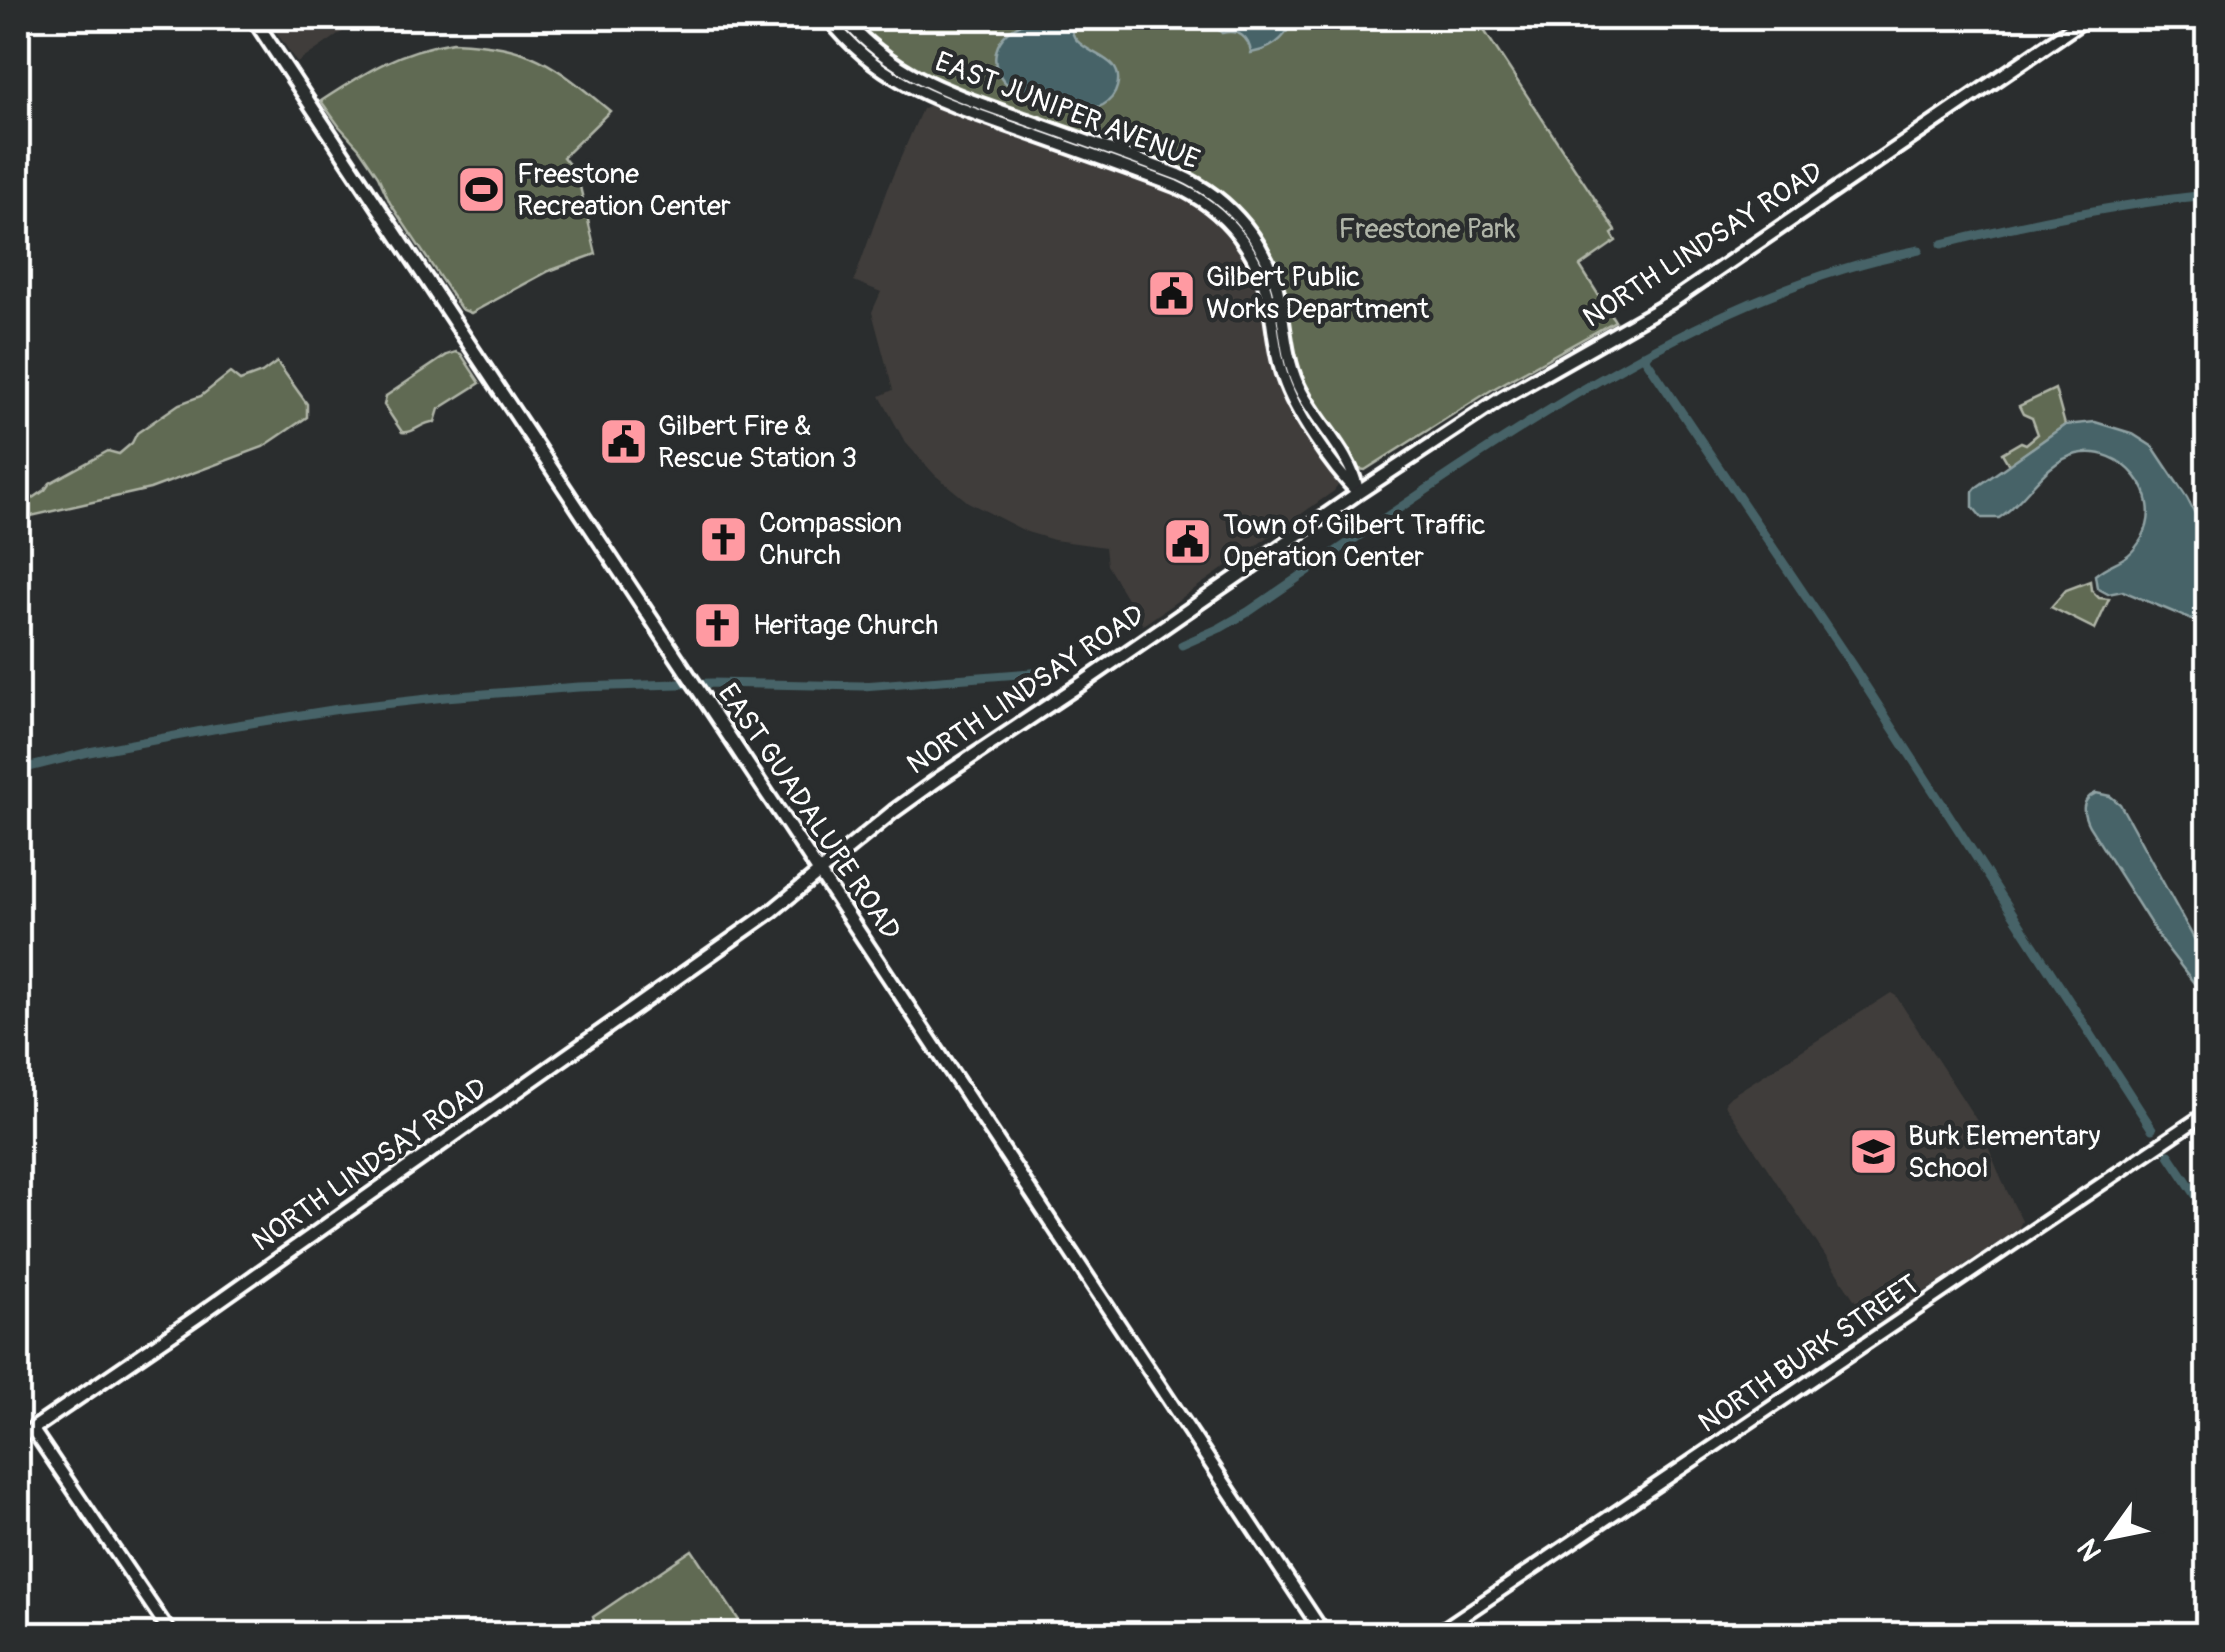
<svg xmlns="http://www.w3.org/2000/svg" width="2225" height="1652" font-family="Pangolin,sans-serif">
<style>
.built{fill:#403d3b}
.green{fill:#606b52;stroke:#b0b5a8;stroke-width:2.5}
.water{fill:#466468;stroke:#90a2a4;stroke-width:2.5}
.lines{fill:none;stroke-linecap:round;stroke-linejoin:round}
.canal{stroke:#466468;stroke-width:9}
.tertiary-casing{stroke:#fff;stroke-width:18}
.secondary-casing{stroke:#fff;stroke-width:19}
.tertiary{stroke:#2a2d2e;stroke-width:10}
.secondary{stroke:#2a2d2e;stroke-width:11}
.labels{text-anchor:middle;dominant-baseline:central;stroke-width:9;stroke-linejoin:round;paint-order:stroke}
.street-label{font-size:28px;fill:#fff;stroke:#2a2d2e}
.poi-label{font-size:28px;fill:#fff;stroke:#2a2d2e;text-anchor:start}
.park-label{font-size:28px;fill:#b0b5a8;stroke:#2a2d2e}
</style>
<rect width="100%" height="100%" fill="#2a2d2e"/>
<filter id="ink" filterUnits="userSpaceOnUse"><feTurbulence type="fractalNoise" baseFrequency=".01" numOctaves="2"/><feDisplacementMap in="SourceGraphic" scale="20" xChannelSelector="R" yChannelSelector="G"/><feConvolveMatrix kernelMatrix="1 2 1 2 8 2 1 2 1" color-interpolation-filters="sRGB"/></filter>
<g filter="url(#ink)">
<path class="built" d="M 267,18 L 363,18 L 297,63 Z
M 933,103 L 1172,189 L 1192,199 L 1224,225 L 1237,240 L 1254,265 L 1262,290 L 1269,344 L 1277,372 L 1337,477 L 1339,484 L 1334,491 L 1143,625 L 1107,565 L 1105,547 L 1054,540 L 1027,532 L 968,502 L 935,475 L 905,442 L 880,396 L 893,390 L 872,312 L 881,292 L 854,281 L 887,189 L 922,109 Z
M 1891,993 L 1896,996 L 1979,1124 L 2002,1181 L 2022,1221 L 2018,1229 L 1880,1322 L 1872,1322 L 1866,1317 L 1726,1106 L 1725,1102 L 1731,1096 Z"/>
<path class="green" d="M 849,18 L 1476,18 L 1616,231 L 1612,234 L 1616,241 L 1580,266 L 1615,321 L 1493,389 L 1365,470 L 1359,469 L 1312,404 L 1300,382 L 1290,351 L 1283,291 L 1276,272 L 1206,185 L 947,87 L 884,53 Z
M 453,42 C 530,45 553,63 610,111 L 563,157 L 577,174 L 596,254 L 549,271 L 471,313 L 461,309 L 390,203 L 378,176 L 359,148 L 339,126 L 321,101 C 367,71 398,51 453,42 Z
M 456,352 L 461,354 L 480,383 L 439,409 L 435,422 C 422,421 415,434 402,432 L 384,405 L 386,396 L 447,355 Z
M 277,362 L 307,404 L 307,417 L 263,447 L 150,489 L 18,519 L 18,490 L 23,498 L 29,501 L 45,490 L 50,483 L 108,451 L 119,454 L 132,443 L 137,433 L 179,404 L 201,396 L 230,373 L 240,381 L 262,373 Z
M 2055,389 L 2065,425 L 2009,465 L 2002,453 L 2021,442 L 2026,444 L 2038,434 L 2032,418 L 2023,414 L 2019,406 Z
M 2090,581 L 2091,590 L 2099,598 L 2109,599 L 2095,629 L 2051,607 L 2066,590 Z
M 692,1550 L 748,1634 L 598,1634 L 593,1617 Z"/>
<path class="water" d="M 1033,18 L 1073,18 C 1061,57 1128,49 1117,87 C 1115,95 1110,101 1103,105 C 1086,114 1077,96 1061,92 C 1049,90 1036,97 1023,93 C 996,85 985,54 1007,33 C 1014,26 1024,23 1033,18 Z
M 1186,18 L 1293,18 C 1287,39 1272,49 1251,53 C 1249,37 1238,29 1222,33 L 1210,21 L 1194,21 Z
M 2095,422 L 2131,433 L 2153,447 L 2187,498 L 2207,537 L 2207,626 L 2123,591 L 2108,594 L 2097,588 L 2095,575 C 2114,559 2127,564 2142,538 C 2166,495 2122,444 2077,454 C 2043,462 2026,501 1999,518 L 1982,518 L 1973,507 L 1973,492 L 1977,487 L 2065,425 Z
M 2096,793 L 2110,796 L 2120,804 L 2196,942 L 2207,953 L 2207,1000 L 2161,940 L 2089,826 C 2082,812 2080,800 2096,793 Z"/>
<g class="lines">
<path class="canal" d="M 1942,244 C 2028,222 2118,204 2208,195
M 1643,355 L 1852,665 L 2152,1129
M 1182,645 L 1220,628 L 1248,612 C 1361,535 1472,455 1591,385 C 1694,325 1801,273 1919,250
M 18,770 L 89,752 L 213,729 L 339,709 L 445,697 L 579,687 L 712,683 L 863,686 L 1058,671
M 2169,1155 L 2208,1213"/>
<defs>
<path id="tertiary" d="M 828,18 C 881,86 946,103 1023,131 C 1074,149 1125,167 1175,186 C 1226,209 1261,253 1270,309 C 1274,332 1275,354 1283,377 C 1295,413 1331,466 1358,493
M 843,18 C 896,78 954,94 1027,120 C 1078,138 1128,156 1179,175 C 1231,198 1270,245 1280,302 C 1285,330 1286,358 1298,385 C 1315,422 1350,451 1358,491
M 33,1430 L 171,1634
M 1436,1634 L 2208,1112"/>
<path id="secondary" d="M 253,18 L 1324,1634
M 18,1439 L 195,1318 L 772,911 L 894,811 L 940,778 L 1084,682 L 1358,493 L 1502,398 L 1671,302 L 2087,18"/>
</defs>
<use href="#tertiary" class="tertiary-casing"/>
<use href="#secondary" class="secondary-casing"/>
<use href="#tertiary" class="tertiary"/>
<use href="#secondary" class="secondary"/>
</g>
</g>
<defs>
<symbol id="stadium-square" viewBox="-11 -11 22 22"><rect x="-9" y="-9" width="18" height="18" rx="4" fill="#ff9aa2" stroke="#2a2d2e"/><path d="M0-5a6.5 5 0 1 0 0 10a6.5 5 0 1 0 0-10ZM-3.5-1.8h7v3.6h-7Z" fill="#111"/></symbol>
<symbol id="civic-square" viewBox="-11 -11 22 22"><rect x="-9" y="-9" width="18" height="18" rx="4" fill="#ff9aa2" stroke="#2a2d2e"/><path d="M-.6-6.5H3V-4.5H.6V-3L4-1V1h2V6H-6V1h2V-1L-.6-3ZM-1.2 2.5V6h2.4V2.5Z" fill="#111"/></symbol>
<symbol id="church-square" viewBox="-11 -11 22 22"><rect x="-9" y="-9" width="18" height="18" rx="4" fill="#ff9aa2" stroke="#2a2d2e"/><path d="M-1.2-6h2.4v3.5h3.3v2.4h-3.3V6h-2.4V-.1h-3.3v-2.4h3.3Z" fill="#111"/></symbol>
<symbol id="school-square" viewBox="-11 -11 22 22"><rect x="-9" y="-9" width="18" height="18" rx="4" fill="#ff9aa2" stroke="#2a2d2e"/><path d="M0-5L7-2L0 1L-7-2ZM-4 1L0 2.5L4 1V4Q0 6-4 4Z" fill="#111"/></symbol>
</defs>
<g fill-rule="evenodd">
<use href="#stadium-square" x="454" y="162" width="55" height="55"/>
<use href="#civic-square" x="1144" y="266" width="55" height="55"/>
<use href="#civic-square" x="596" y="414" width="55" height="55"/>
<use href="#church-square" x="696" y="512" width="55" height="55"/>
<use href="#civic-square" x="1160" y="514" width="55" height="55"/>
<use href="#church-square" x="690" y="598" width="55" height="55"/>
<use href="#school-square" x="1846" y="1124" width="55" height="55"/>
</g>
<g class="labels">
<g class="street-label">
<text transform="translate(1067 111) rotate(21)">EAST JUNIPER AVENUE</text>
<text transform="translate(1703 245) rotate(-33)">NORTH LINDSAY ROAD</text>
<text transform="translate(1026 690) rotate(-34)">NORTH LINDSAY ROAD</text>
<text transform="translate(809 812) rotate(56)">EAST GUADALUPE ROAD</text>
<text transform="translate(370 1165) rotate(-35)">NORTH LINDSAY ROAD</text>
<text transform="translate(1809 1354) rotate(-34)">NORTH BURK STREET</text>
</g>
<g class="poi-label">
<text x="517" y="174">Freestone<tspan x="517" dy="32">Recreation Center</tspan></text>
<text x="1206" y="277">Gilbert Public<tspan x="1206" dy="32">Works Department</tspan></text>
<text x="658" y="426">Gilbert Fire &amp;<tspan x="658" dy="32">Rescue Station 3</tspan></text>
<text x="759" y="523">Compassion<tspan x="759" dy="32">Church</tspan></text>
<text x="1223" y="525">Town of Gilbert Traffic<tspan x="1223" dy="32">Operation Center</tspan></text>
<text x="753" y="625">Heritage Church</text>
<text x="1908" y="1136">Burk Elementary<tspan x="1908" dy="32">School</tspan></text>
</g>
<g class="park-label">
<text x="1427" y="229">Freestone Park</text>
</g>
</g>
<rect width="2225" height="1652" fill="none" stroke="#2a2d2e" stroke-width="60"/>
<rect x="30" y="30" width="2165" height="1592" fill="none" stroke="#fff" stroke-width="4" filter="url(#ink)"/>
<g transform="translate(2110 1537) rotate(237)" stroke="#2a2d2e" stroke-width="8" paint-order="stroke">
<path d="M0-8L18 38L0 25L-18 38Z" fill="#ffffff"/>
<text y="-15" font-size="28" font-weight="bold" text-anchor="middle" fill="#ffffff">N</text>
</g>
</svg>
